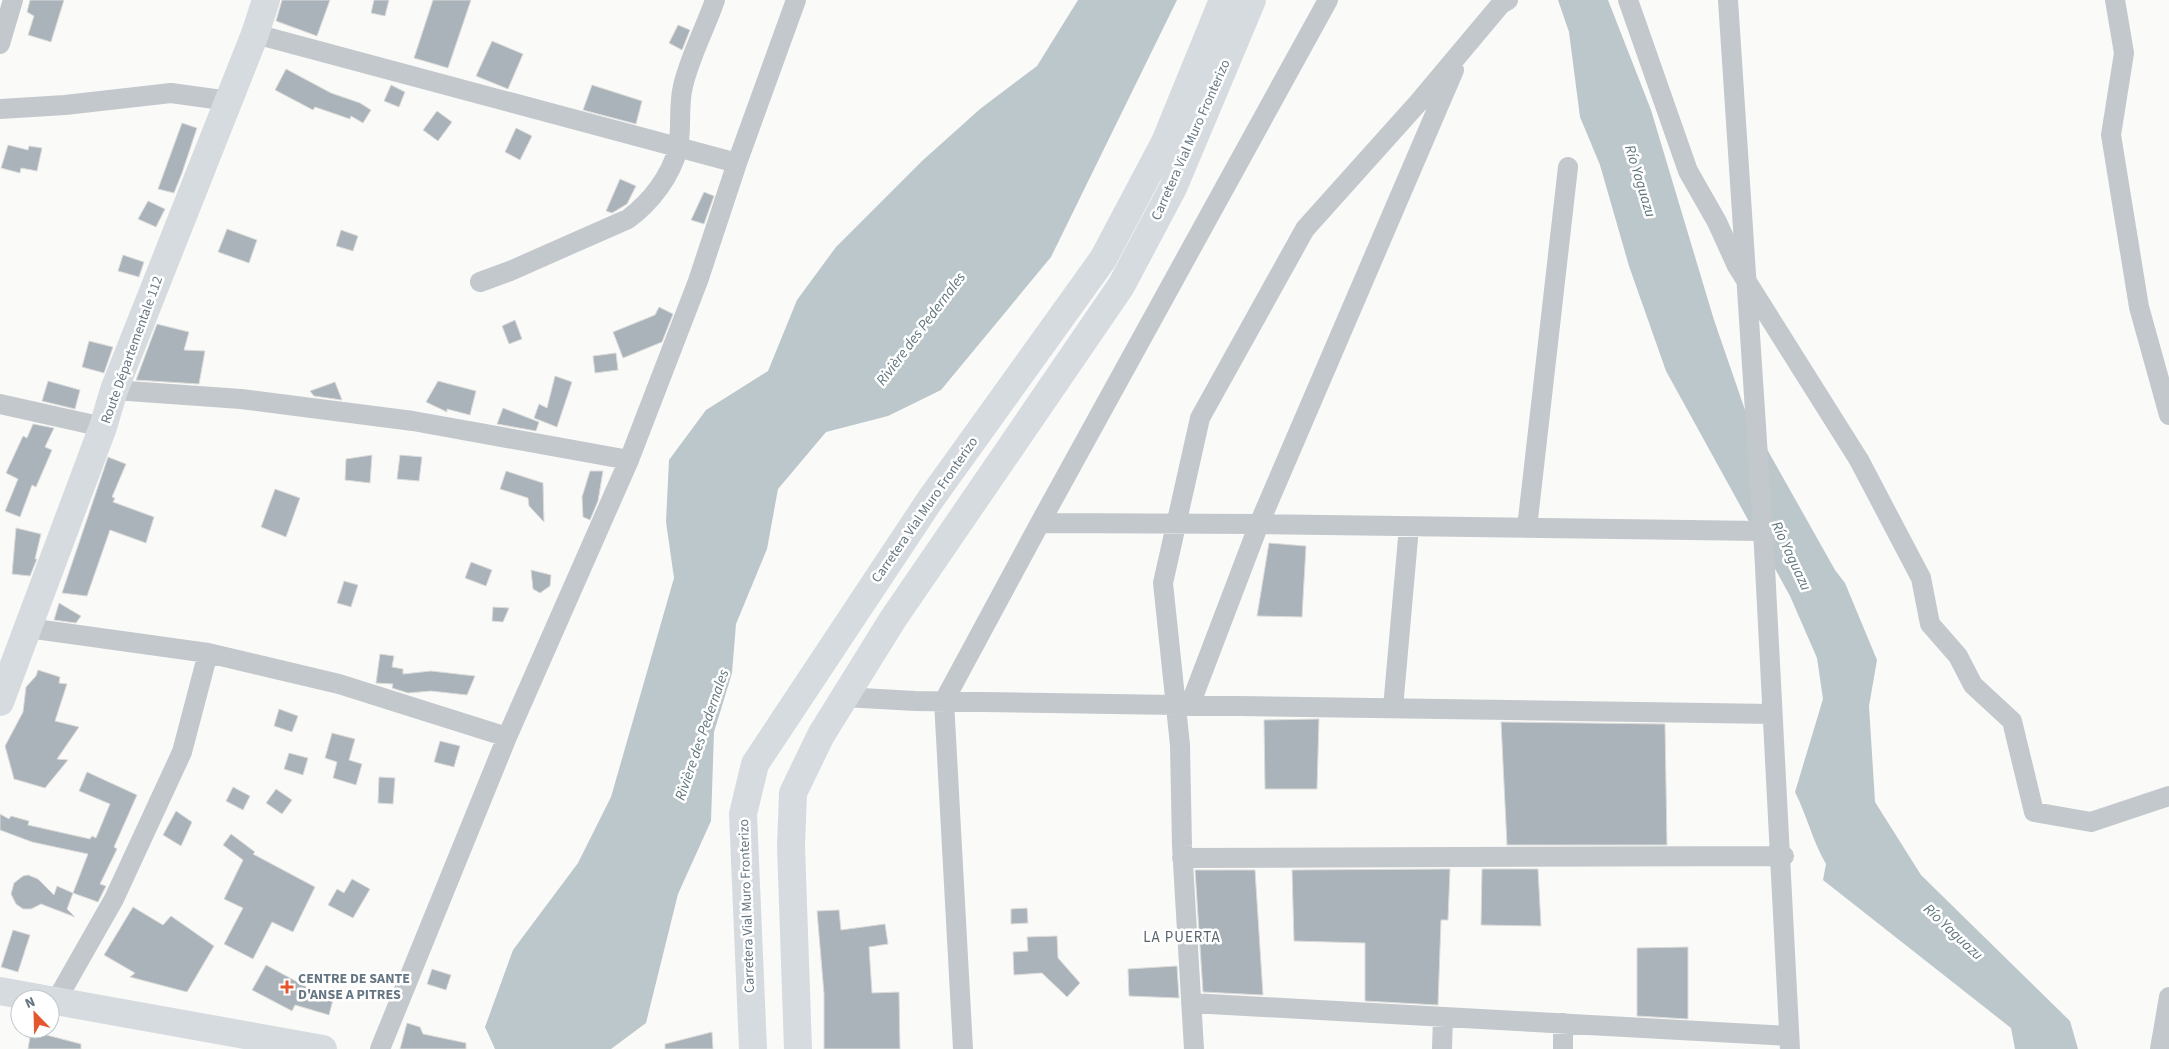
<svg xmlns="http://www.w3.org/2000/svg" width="2169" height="1049" font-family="'Source Sans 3',sans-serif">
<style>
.water{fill:#bbc7cb}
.building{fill:#aab3b9;stroke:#dcdcda}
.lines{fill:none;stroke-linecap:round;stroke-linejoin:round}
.street{stroke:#c3c8cc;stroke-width:20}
.secondary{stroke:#d6dbdf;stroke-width:28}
.poi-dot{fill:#e4572e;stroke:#fff;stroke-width:2}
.labels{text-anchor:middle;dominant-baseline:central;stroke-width:5;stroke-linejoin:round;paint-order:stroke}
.street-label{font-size:14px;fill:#657683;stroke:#fff}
.poi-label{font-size:14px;font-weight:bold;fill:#657683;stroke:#fff;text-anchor:start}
.water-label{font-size:15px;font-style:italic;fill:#60757c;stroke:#fff}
.neighbourhood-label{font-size:15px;letter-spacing:1px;fill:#57646e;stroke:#fff}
</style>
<rect width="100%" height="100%" fill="#fafaf8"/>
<path class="water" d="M 1078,0 L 1177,0 L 1051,257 L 941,390 L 888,416 L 826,432 L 778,489 L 767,549 L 736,624 L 732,673 L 714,732 L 711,821 L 678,894 L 646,1023 L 611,1049 L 495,1049 L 485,1027 L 513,950 L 578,863 L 611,797 L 674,578 L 666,522 L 669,460 L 706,410 L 768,371 L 797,300 L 836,247 L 922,161 L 980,109 L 1037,66 Z
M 1558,0 L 1608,0 L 1651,110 L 1714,320 L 1745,410 L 1835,570 L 1845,583 L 1877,660 L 1869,706 L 1875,802 L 1921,875 L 2070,1021 L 2078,1049 L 2015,1049 L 2011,1028 L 1823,880 L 1826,864 C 1813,842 1807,816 1795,792 L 1823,699 L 1817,658 L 1790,596 L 1666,371 L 1629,266 L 1600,165 L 1580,117 L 1569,32 Z"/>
<path class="building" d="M 30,0 L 64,0 L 51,42 L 28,35 L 34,16 L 27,12 Z
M 282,0 L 330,0 L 317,36 L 276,21 Z
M 374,0 L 389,0 L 385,16 L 371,13 Z
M 433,0 L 471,0 L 448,68 L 414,58 Z
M 678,25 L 690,30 L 682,50 L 669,43 Z
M 492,41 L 523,54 L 508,89 L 476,76 Z
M 286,69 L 331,93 L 360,103 L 371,110 L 363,123 L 351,116 L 350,119 L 315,107 L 313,110 L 275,90 Z
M 391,85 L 405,92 L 399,107 L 384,101 Z
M 592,85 L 642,101 L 636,124 L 583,110 Z
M 437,111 L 452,122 L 438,141 L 423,130 Z
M 182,123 L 197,128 L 182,173 L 174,193 L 158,189 Z
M 516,128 L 532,136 L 520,160 L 505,152 Z
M 8,145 L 28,150 L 29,146 L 42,148 L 37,171 L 21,168 L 20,173 L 1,168 Z
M 620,179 L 636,186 L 627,204 L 612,213 L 606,211 Z
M 704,192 L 714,196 L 704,224 L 691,220 Z
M 148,201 L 165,209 L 156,227 L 138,219 Z
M 227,229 L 257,240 L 249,263 L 218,252 Z
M 341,230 L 358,236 L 353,251 L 336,246 Z
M 123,255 L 144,262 L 139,277 L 118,271 Z
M 659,307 L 673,314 L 662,342 L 623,358 L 613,332 L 655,315 Z
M 515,320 L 522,339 L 509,344 L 502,326 Z
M 157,324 L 189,332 L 184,350 L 205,351 L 199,384 L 136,380 Z
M 89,341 L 113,347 L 104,373 L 82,367 Z
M 616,353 L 618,370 L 595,373 L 593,356 Z
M 555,376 L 572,382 L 557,427 L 534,418 L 539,404 L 547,408 Z
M 48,381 L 80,390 L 75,409 L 42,401 Z
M 438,381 L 476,391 L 470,415 L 447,409 L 447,412 L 426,402 Z
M 335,382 L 342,400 L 314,396 L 310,391 Z
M 503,408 L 539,422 L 536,431 L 497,424 Z
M 33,424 L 54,428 L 45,447 L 52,450 L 36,487 L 32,485 L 20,517 L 5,511 L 18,479 L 6,473 L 23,436 L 27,438 Z
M 372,455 L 370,483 L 345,480 L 346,459 Z
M 400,455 L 422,457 L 419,481 L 397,479 Z
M 108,457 L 126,464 L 112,497 L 115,498 L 113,502 L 154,517 L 146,543 L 110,530 L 87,596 L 62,593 Z
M 506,471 L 543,483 L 544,522 L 529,506 L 528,498 L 500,489 Z
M 590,471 L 603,471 L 598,501 L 590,520 L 583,517 L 582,497 Z
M 275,489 L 300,498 L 286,537 L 261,527 Z
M 16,528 L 41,534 L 35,559 L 37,559 L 30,576 L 12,574 Z
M 1269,543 L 1306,546 L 1302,617 L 1257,616 Z
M 471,562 L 492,570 L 486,586 L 465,578 Z
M 531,570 L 551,575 L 550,586 L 540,593 L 533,589 Z
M 344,581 L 358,585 L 351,607 L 337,603 Z
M 59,603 L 81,616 L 76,623 L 54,620 Z
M 493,607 L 509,608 L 503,622 L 492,621 Z
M 380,654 L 394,656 L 392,667 L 403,669 L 403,674 L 431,671 L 475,676 L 467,695 L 431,691 L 408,693 L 392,688 L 393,684 L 376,683 Z
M 38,670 L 60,677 L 59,683 L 67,684 L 55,721 L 79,727 L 57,759 L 68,760 L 45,788 L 14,779 L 5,746 L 23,712 L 26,687 L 36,676 Z
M 279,709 L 298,716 L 292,732 L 274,726 Z
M 1319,719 L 1317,789 L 1265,789 L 1264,720 Z
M 1501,722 L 1665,724 L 1667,845 L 1507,845 Z
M 332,733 L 355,739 L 349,760 L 362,764 L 356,785 L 333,778 L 337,762 L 325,758 Z
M 440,741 L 460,746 L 454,767 L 434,762 Z
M 289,753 L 308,758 L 303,775 L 284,769 Z
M 87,772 L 137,795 L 114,847 L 117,849 L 100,884 L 106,886 L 98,902 L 73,893 L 88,854 L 32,842 L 0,830 L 0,814 L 9,819 L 11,816 L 29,821 L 28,825 L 90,839 L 92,836 L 96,838 L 110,804 L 79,791 Z
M 379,777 L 395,778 L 393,804 L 378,803 Z
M 233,787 L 250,796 L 243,810 L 226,801 Z
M 276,789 L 292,800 L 282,814 L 266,803 Z
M 176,811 L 192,822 L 181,846 L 163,835 Z
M 231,834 L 255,852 L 253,854 L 315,887 L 293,932 L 272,922 L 253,959 L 224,944 L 243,908 L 224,899 L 243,860 L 223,845 Z
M 1450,869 L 1448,920 L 1441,920 L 1438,1005 L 1365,1001 L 1365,943 L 1294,941 L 1292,870 Z
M 1482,869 L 1538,869 L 1541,926 L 1481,925 Z
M 1195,870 L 1255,870 L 1263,995 L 1203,992 Z
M 28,875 L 38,879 L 54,895 L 57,886 L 73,893 L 67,909 L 75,917 L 41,904 L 31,909 L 23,909 L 16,904 L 11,894 L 14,883 L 23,876 Z
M 352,879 L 370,889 L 353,918 L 328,905 L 337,889 L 344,893 Z
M 133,907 L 163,925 L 171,916 L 214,946 L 187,992 L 130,977 L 135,973 L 104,955 Z
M 1027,908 L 1028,923 L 1011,924 L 1011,909 Z
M 839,910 L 841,930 L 885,924 L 888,944 L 869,947 L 872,993 L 899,992 L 900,1049 L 824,1049 L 824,994 L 817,911 Z
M 13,930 L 30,935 L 18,972 L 1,967 Z
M 1057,936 L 1058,958 L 1080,983 L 1067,997 L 1042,973 L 1014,975 L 1013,952 L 1028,951 L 1027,937 Z
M 1688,947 L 1688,1019 L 1637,1016 L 1637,948 Z
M 266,965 L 314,991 L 334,996 L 329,1015 L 295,1005 L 292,1011 L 252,990 Z
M 1177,966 L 1179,998 L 1129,996 L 1128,969 Z
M 432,969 L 451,975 L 446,990 L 427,984 Z
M 407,1023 L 420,1027 L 423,1034 L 466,1043 L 466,1049 L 400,1049 Z
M 31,1031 L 81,1044 L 81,1049 L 28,1049 Z
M 712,1032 L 713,1049 L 665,1049 L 665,1044 Z"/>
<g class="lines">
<path class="street" d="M 1628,0 L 1688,171 L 1717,222 L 1737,266 L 1859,460 L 1921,578 L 1930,624 L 1958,656 L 1973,685 L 2012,721 L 2034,812 L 2091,822 L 2169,796
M 1728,0 L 1764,548 L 1790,1049
M 2115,0 L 2124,53 L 2111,135 L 2139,307 L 2169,415
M 255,34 L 737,163
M 0,44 L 13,0
M 0,109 L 65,105 L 171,93 L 229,101
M 480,282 L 510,271 L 628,219 C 651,202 671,176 678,148 C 682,128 678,106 683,86 C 690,56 705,29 715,0
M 114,390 L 241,399 L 413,421 L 629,460
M 0,404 L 103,427
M 1040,523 L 1328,0
M 1527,528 L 1568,167
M 28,628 L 208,653 L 339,684 L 507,737
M 844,697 L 915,701 L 1772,714
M 1190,705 L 1259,524 L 1454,70
M 1393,708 L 1409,527
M 1182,858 L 1784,856
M 56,1001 L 114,899 L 182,752 L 208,653
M 1191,1003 L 1789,1036
M 380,1049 L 507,737 L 629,460 L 698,281 L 737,163 L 796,0
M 963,1049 L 944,701 L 1040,523 L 1259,524 L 1762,531
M 1194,1049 L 1182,846 L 1180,745 L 1163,583 L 1200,418 L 1305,229 L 1418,103 L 1501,4 L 1508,0
M 1442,1049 L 1443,1017
M 1563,1049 L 1563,1023
M 2160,1049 L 2169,997"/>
<path class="secondary" d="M 0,702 L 103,427 L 114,390 L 255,34 L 266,0
M 0,991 L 44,999
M 50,1000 L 323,1049
M 753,1049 L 743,814 L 755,764 L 930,500 L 1103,259 L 1165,142 L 1223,0
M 798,1049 L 791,846 L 793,793 L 821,735 L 893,619 L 1121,286 L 1173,188 L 1252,0"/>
</g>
<path class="poi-dot" d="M284.5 979.5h5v5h5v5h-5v5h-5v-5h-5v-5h5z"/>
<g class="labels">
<g class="street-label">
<text transform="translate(1191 140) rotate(-66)">Carretera Vial Muro Fronterizo</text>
<text transform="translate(132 350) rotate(-70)">Route Départementale 112</text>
<text transform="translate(925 510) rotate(-55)">Carretera Vial Muro Fronterizo</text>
<text transform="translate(747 906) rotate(-92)">Carretera Vial Muro Fronterizo</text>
</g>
<g class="poi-label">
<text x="298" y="979">CENTRE DE SANTE<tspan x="298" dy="16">D'ANSE A PITRES</tspan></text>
</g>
<g class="water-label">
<text transform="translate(1640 181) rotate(73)">Río Yaguazu</text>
<text transform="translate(921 329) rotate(-53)">Rivière des Pedernales</text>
<text transform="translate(1791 556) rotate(65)">Río Yaguazu</text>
<text transform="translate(702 735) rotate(-71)">Rivière des Pedernales</text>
<text transform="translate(1953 932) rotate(43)">Río Yaguazu</text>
</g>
<g class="neighbourhood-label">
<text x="1182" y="937">LA PUERTA</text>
</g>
</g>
<g transform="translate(35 1014) rotate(337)"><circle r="24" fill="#ffffff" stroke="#c1c8cd"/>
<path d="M0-4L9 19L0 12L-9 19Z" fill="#e4572e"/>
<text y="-8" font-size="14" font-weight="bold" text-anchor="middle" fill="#657683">N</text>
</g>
</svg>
